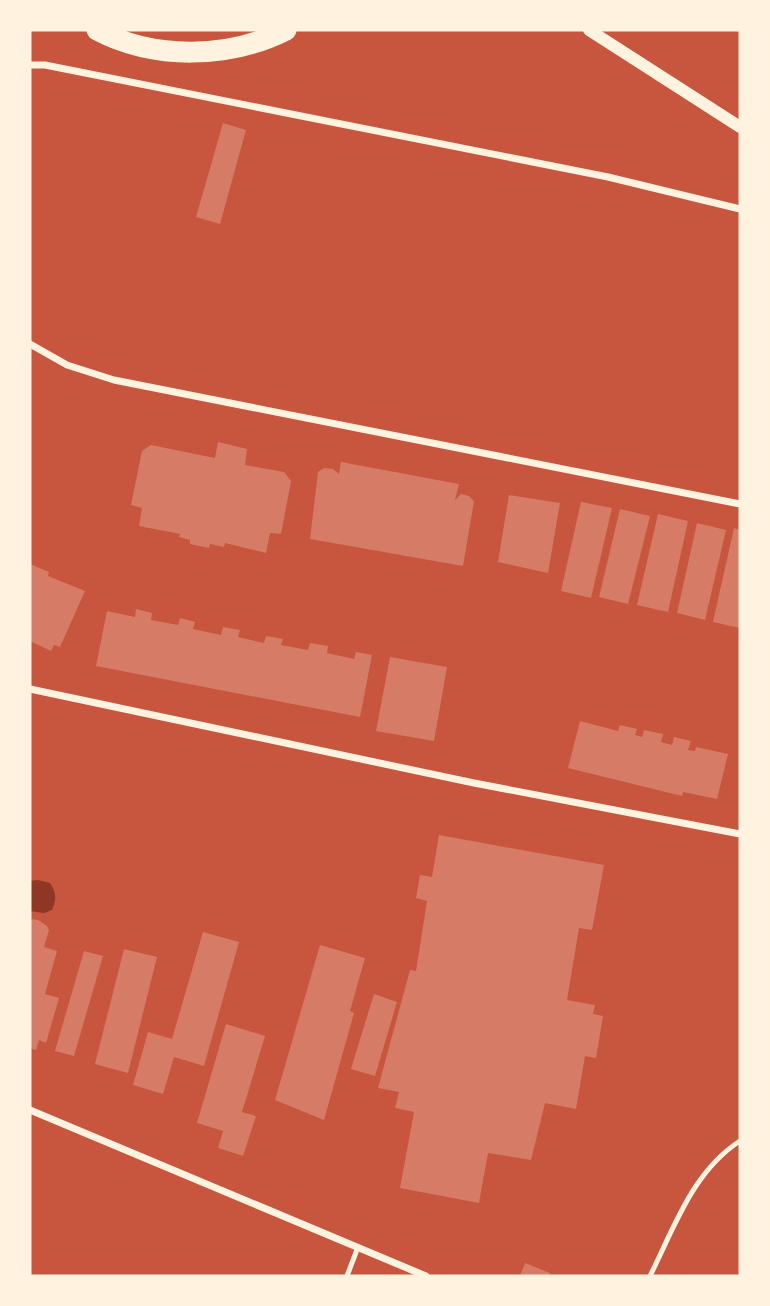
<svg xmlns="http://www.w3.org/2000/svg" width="770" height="1306" font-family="'Source Sans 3',sans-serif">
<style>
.water{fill:#8f3625}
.building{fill:#d67c66}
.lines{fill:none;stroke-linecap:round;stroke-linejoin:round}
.service{stroke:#fff3e0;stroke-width:5}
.minor{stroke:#fff3e0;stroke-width:7}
.tertiary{stroke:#fff3e0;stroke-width:12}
.motorway{stroke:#fff3e0;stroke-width:21}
</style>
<rect width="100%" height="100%" fill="#c8553d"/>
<path class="water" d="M 38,880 L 50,883 C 56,893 57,899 52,910 L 44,913 L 30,911 L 30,881 Z"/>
<path class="building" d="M 223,123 L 246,130 L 220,224 L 196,217 Z
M 218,442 L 247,449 L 245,465 L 284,472 L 291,481 L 281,534 L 270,533 L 266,553 L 225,543 L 224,547 L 210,544 L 209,548 L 190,544 L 190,540 L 179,537 L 180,534 L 139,526 L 142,508 L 131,505 L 142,451 L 151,445 L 215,458 Z
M 341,462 L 459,484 L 455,500 L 461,494 L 469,496 L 474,501 L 463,566 L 310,539 L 318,472 L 324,468 L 333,469 L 339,474 Z
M 509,495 L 560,503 L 548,573 L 498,562 Z
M 581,502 L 612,508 L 591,598 L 561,591 Z
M 620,509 L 650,516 L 628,604 L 599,597 Z
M 658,514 L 688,521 L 668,612 L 637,605 Z
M 697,523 L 726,530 L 705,620 L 677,613 Z
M 734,528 L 740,530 L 740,628 L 713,622 Z
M 30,564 L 49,572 L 48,576 L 85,591 L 60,647 L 54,645 L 51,651 L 30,641 Z
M 136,609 L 152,613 L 151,620 L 178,625 L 180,618 L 195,622 L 193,629 L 221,635 L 223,627 L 240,630 L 238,637 L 264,643 L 266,636 L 283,639 L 281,645 L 308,650 L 310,643 L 328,646 L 327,653 L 354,659 L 356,652 L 372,655 L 360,717 L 96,666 L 107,611 L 135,617 Z
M 390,657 L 447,667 L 434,741 L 376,731 Z
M 580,721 L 618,731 L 620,725 L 637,729 L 635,735 L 642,737 L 644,730 L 663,734 L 661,742 L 672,745 L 674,737 L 691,741 L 688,750 L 695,751 L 696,747 L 728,754 L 717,799 L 683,792 L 682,796 L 568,768 Z
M 439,835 L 604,865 L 592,930 L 579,928 L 567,1000 L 595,1005 L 593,1014 L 603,1016 L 596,1058 L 585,1056 L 576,1109 L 545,1103 L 531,1160 L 488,1153 L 479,1203 L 400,1188 L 414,1112 L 395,1108 L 399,1092 L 378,1088 L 410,970 L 416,971 L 427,901 L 416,898 L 420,875 L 432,877 Z
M 30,919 L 38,920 L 47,926 L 49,930 L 44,947 L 57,951 L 45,994 L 59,998 L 46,1043 L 39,1040 L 36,1050 L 30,1048 Z
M 203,932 L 239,942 L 204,1066 L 174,1057 L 163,1094 L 133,1085 L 148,1032 L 172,1039 Z
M 320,945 L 365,958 L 350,1011 L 354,1013 L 324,1120 L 275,1100 Z
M 124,949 L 157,957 L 128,1073 L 95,1064 Z
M 84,951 L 103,956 L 74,1056 L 55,1051 Z
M 374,994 L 397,1002 L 375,1076 L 351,1069 Z
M 226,1024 L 265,1036 L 242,1112 L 256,1116 L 243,1156 L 218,1148 L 223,1131 L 197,1123 Z
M 525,1263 L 550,1273 L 549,1276 L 520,1276 Z"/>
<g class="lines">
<path class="service" d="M 347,1276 L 358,1247
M 650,1276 C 674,1228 693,1171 740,1141"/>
<path class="minor" d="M 30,65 L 45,65 L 608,177 L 740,209
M 30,344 L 67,365 L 114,380 L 740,504
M 30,689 L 474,783 L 740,834
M 30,1110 L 426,1276"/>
<path class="tertiary" d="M 589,30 L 740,127"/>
<path class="motorway" d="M 97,30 C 154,60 228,59 286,30"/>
</g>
<rect width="770" height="1306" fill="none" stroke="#fff3e0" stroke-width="63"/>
</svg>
